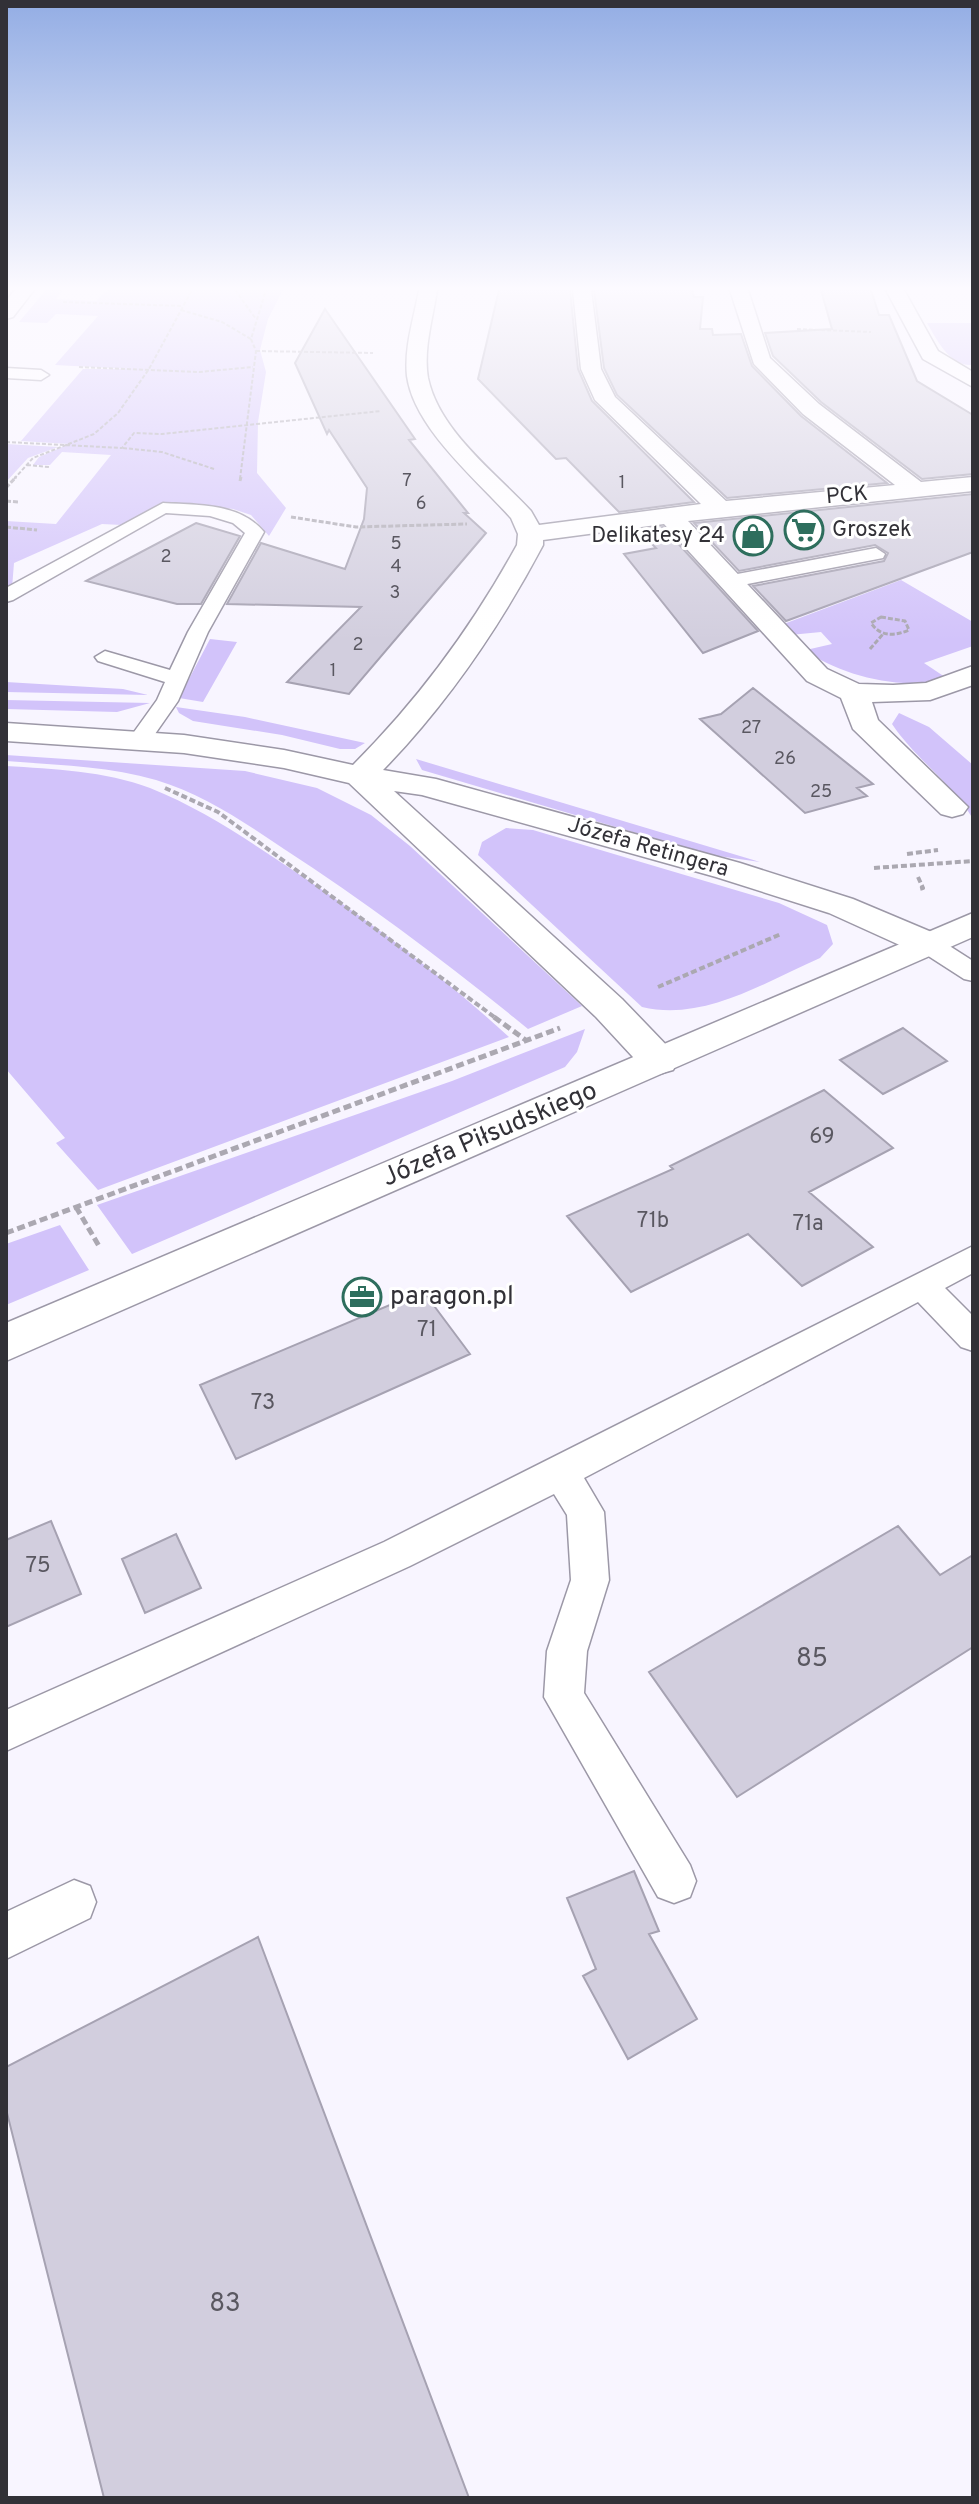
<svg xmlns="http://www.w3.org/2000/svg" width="979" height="2504" font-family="Overpass,sans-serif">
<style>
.green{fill:#d2c3fa}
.building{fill:#d2cede;stroke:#a6a2b2;stroke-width:2}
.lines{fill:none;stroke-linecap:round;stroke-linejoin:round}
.lane-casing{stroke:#9c98a7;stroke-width:3}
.street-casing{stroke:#9c98a7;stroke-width:3}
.secondary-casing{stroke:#9c98a7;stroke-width:3}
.path-far3{stroke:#aba8b1;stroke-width:2;stroke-dasharray:4 2;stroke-linecap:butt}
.path-far2{stroke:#aba8b1;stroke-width:3;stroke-dasharray:5 2;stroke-linecap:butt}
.path-far1{stroke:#aba8b1;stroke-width:4;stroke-dasharray:6 3;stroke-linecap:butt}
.path{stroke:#aba8b1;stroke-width:5;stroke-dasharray:8 4;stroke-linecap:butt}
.lane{fill:#fff;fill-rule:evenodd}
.street{fill:#fff;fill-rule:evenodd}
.secondary{fill:#fff;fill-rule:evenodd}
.labels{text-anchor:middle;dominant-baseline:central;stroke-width:6;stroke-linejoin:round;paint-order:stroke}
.far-number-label{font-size:18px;fill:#5a5861}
.far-street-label{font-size:22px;fill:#323137;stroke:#fff}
.far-poi-label{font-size:22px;fill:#323137;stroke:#fff;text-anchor:start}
.number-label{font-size:22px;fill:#5a5861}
.street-label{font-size:26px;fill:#323137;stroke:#fff}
.poi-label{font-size:26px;fill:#323137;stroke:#fff;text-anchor:start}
.near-number-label{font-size:26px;fill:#5a5861}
</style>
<rect width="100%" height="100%" fill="#f8f5ff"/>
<path class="green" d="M 46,290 L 63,290 L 56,299 L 96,301 L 107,290 L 283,290 L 268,319 L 260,350 L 266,372 L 258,422 L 257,473 L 286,508 L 269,536 L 251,515 L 233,509 L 196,504 L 162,504 L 122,525 L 102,524 L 14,563 L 12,588 L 6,591 L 6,521 L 56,524 L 111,455 L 62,452 L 50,465 L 33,465 L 39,457 L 69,444 L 21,441 L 83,369 L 130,369 L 55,365 L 98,316 L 56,314 L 47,323 L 19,322 Z
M 927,323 L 973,323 L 973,365 C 950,367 937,340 927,323 Z
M 6,444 L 58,447 L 28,458 L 6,482 Z
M 901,580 L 973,622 L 973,646 L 924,663 L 945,677 C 908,693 837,675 806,650 L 832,644 L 821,632 L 790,635 L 781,625 Z
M 210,639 L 237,642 L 203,702 L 179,698 Z
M 6,682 L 123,689 L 148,695 L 6,692 Z
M 6,700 L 150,703 L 117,712 L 6,709 Z
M 176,707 L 245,717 L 365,743 L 355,749 L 340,749 L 282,735 L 193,721 L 179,713 Z
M 899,713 L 929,727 L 973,765 L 973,819 C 950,780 917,761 892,724 Z
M 6,755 L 245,771 L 317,788 L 371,815 L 410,846 L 582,1006 L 528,1029 C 450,965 369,904 284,849 C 244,822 203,794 156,780 C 108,766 56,765 6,761 Z
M 416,759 L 760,862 L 711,855 L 422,770 Z
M 6,766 C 53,769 105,771 150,788 C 198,807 240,835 282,863 C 362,915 439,973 509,1037 L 98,1190 L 56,1143 L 65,1138 L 6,1069 Z
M 506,828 L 533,830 L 779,903 L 827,925 L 833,944 L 820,958 C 765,982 704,1022 642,1007 L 478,855 L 482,842 Z
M 585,1029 L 577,1052 L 565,1067 L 132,1254 L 97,1205 L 452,1081 Z
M 60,1225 L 89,1270 L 6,1305 L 6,1244 Z"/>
<path class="building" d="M 499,290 L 570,290 L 578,369 L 592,401 L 694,502 L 619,512 L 566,458 L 556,459 L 478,379 Z
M 594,290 L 692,290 L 694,297 L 703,297 L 700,329 L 712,329 L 713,335 L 741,334 L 752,366 L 801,416 L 887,483 L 727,498 L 617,395 L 604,368 Z
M 821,290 L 871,290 L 879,315 L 889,315 L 917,381 L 973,415 L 973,474 L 922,479 L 821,402 L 773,356 L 765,333 L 832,329 Z
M 325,309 L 415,439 L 409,440 L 468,513 L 464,513 L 486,533 L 349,694 L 287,682 L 361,607 L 227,604 L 261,543 L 345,569 L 364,519 L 367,488 L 329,430 L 327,434 L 295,363 Z
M 973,494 L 973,552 L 786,621 L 753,586 L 884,561 L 888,553 L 875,545 L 739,571 L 694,523 Z
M 196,523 L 240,536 L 201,604 L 177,604 L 86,581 Z
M 663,527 L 758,631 L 703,653 L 624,554 L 656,548 L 638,530 Z
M 753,688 L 873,784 L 857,788 L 867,796 L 805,813 L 700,719 L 721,714 Z
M 903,1028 L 947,1061 L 883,1094 L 840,1060 Z
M 824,1090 L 893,1148 L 809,1192 L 873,1247 L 802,1286 L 748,1234 L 631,1292 L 567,1216 L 673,1169 L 670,1166 Z
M 423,1291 L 470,1354 L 236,1459 L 200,1385 Z
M 51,1521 L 81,1594 L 6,1627 L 6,1540 Z
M 898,1526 L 940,1575 L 973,1555 L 973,1647 L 737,1797 L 649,1672 Z
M 176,1534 L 201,1588 L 145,1613 L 122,1559 Z
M 634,1871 L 659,1931 L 649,1934 L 697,2019 L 628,2059 L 583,1976 L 596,1969 L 567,1898 Z
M 258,1937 L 469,2498 L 104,2498 L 6,2109 L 6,2067 Z"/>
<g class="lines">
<defs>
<path id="lane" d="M 6,368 L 41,370 L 49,375 L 41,380 L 6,378 Z
M 163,503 C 198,505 240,503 264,532 L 208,632 L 178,701 L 148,744 L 140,746 L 129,739 L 157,700 L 165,682 L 98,661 L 95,657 L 105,651 L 170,670 L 188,632 L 245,533 L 233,523 L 210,516 L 166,513 L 13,600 L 6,602 L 6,588 Z
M 876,548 L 885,554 L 883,558 L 732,587 L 722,581 L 732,575 Z
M 928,936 L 937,938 L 973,961 L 973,981 L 964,979 L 919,950 L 915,944 L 919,938 Z
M 973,1246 L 973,1273 L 945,1288 L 973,1316 L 973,1351 L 961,1347 L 918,1302 L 584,1478 L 604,1512 L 609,1580 L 587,1651 L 584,1693 L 690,1865 L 696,1881 L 690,1897 L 674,1903 L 658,1897 L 544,1697 L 547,1651 L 571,1580 L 567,1515 L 554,1494 L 410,1566 L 6,1751 L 6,1710 L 384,1542 Z
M 74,1880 L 90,1886 L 96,1902 L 90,1918 L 6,1959 L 6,1912 Z"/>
<path id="street" d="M 15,290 L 34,290 L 13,317 L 6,319 L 6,301 Z
M 419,290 L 437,290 C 433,318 423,349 428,378 C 439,431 496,473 531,511 L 539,525 L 701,504 L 595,400 L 581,369 L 573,290 L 591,290 L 601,369 L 615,397 L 726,501 L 895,485 L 803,414 L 754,364 L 730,290 L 748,290 L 770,358 L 819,404 L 921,482 L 973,477 L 973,491 L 688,521 L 827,669 L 859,684 L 893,685 L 926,683 L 973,666 L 973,685 L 930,700 L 872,702 L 878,720 L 968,807 L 963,814 L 952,817 L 941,814 L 853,729 L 841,698 L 807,681 L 664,524 L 543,540 L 543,545 C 499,628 448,703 383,770 L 436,779 L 740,863 L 853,899 L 941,936 L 946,944 L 941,952 L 928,955 L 915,952 L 829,913 L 716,877 L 422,795 L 394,791 L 622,999 L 673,1052 L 678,1061 L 673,1070 L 659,1074 L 645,1070 L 596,1017 L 349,783 L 284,768 L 184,753 L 6,741 L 6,723 L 184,735 L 284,750 L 353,765 C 419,699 472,627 517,545 L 518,534 L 511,518 C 477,480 414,428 407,376 C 404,347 414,318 419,290 Z
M 886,290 L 904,290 L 938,351 L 973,372 L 973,387 L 923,359 Z"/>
<path id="secondary" d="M 973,913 L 973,937 L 6,1361 L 6,1323 Z"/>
</defs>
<use href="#lane" class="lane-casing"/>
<use href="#street" class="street-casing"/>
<use href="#secondary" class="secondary-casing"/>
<path class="path-far3" d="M 235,290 L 256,319
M 63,302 L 183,306
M 181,310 L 222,322 L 251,339
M 797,329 L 871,332
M 256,351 L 373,353
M 79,367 L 199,372 L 253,367
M 6,442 L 122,448 L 134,433 L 162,434 L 381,411
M 123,448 L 162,452 L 214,469
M 27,465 L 49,467
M 14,479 L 33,458 L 94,434 L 118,413 L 149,369 L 192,290
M 240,479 L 256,351 L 251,339 L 266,290"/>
<path class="path-far2" d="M 240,481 L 241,477
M 6,488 L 16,477
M 6,501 L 19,502
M 291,517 L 356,527 L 467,524
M 6,527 L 37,530
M 881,617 L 905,621 L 909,630 C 895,636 880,637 871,623 Z
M 870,649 L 883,634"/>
<path class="path-far1" d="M 165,788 L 218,812 L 497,1019
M 907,854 L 938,850
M 874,868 L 973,861
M 918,877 L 923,888 L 919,889
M 658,987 L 781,934"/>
<path class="path" d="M 494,1017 L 527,1041
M 76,1207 L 99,1246
M 6,1233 L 560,1028"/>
<use href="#lane" class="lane"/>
<use href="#street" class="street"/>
<use href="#secondary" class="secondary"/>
</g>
<linearGradient id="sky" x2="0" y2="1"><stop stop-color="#93ade4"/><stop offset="0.45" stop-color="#fcfaff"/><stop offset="1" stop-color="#fcfaff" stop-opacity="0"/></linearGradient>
<rect width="979" height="641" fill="url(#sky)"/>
<defs>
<symbol id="supermarket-ring" viewBox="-11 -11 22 22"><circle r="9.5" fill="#fff" stroke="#2e6e5d" stroke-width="1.5"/><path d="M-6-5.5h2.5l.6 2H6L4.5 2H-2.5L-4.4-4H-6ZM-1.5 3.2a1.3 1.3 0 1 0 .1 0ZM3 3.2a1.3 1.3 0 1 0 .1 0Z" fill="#2e6e5d"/></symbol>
<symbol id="shop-ring" viewBox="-11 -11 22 22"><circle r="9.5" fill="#fff" stroke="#2e6e5d" stroke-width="1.5"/><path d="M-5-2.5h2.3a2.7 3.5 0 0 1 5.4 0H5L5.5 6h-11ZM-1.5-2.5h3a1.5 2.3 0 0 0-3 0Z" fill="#2e6e5d"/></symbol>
<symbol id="office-ring" viewBox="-11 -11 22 22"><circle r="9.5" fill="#fff" stroke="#2e6e5d" stroke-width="1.5"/><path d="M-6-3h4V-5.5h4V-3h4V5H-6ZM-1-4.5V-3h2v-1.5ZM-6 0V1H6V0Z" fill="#2e6e5d"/></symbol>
</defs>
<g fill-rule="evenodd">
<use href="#supermarket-ring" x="782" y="508" width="44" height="44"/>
<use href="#shop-ring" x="731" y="514" width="44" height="44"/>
<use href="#office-ring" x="340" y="1275" width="44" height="44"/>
</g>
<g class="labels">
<g class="far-number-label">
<text x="407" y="481">7</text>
<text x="622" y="483">1</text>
<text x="421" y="504">6</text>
<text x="396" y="544">5</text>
<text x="166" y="557">2</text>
<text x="396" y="567">4</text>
<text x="395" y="593">3</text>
<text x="358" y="645">2</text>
<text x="333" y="671">1</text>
<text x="751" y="728">27</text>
<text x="785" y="759">26</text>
<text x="821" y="792">25</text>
</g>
<g class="far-street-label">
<text transform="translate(847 496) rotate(-5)">PCK</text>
<text transform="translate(648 848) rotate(16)">Józefa Retingera</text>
</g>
<g class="far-poi-label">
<text x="832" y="530">Groszek</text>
<text x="725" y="536" text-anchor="end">Delikatesy 24</text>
</g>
<g class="number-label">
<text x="822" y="1137">69</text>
<text x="653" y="1221">71b</text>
<text x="808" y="1224">71a</text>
<text x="427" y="1330">71</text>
<text x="263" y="1403">73</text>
<text x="38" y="1566">75</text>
</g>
<g class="street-label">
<text transform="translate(490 1135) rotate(-23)">Józefa Piłsudskiego</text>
</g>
<g class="poi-label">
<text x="390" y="1297">paragon.pl</text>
</g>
<g class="near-number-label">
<text x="812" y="1659">85</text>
<text x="225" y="2304">83</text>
</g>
</g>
<rect width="979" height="2504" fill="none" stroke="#323137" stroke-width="16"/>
</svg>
